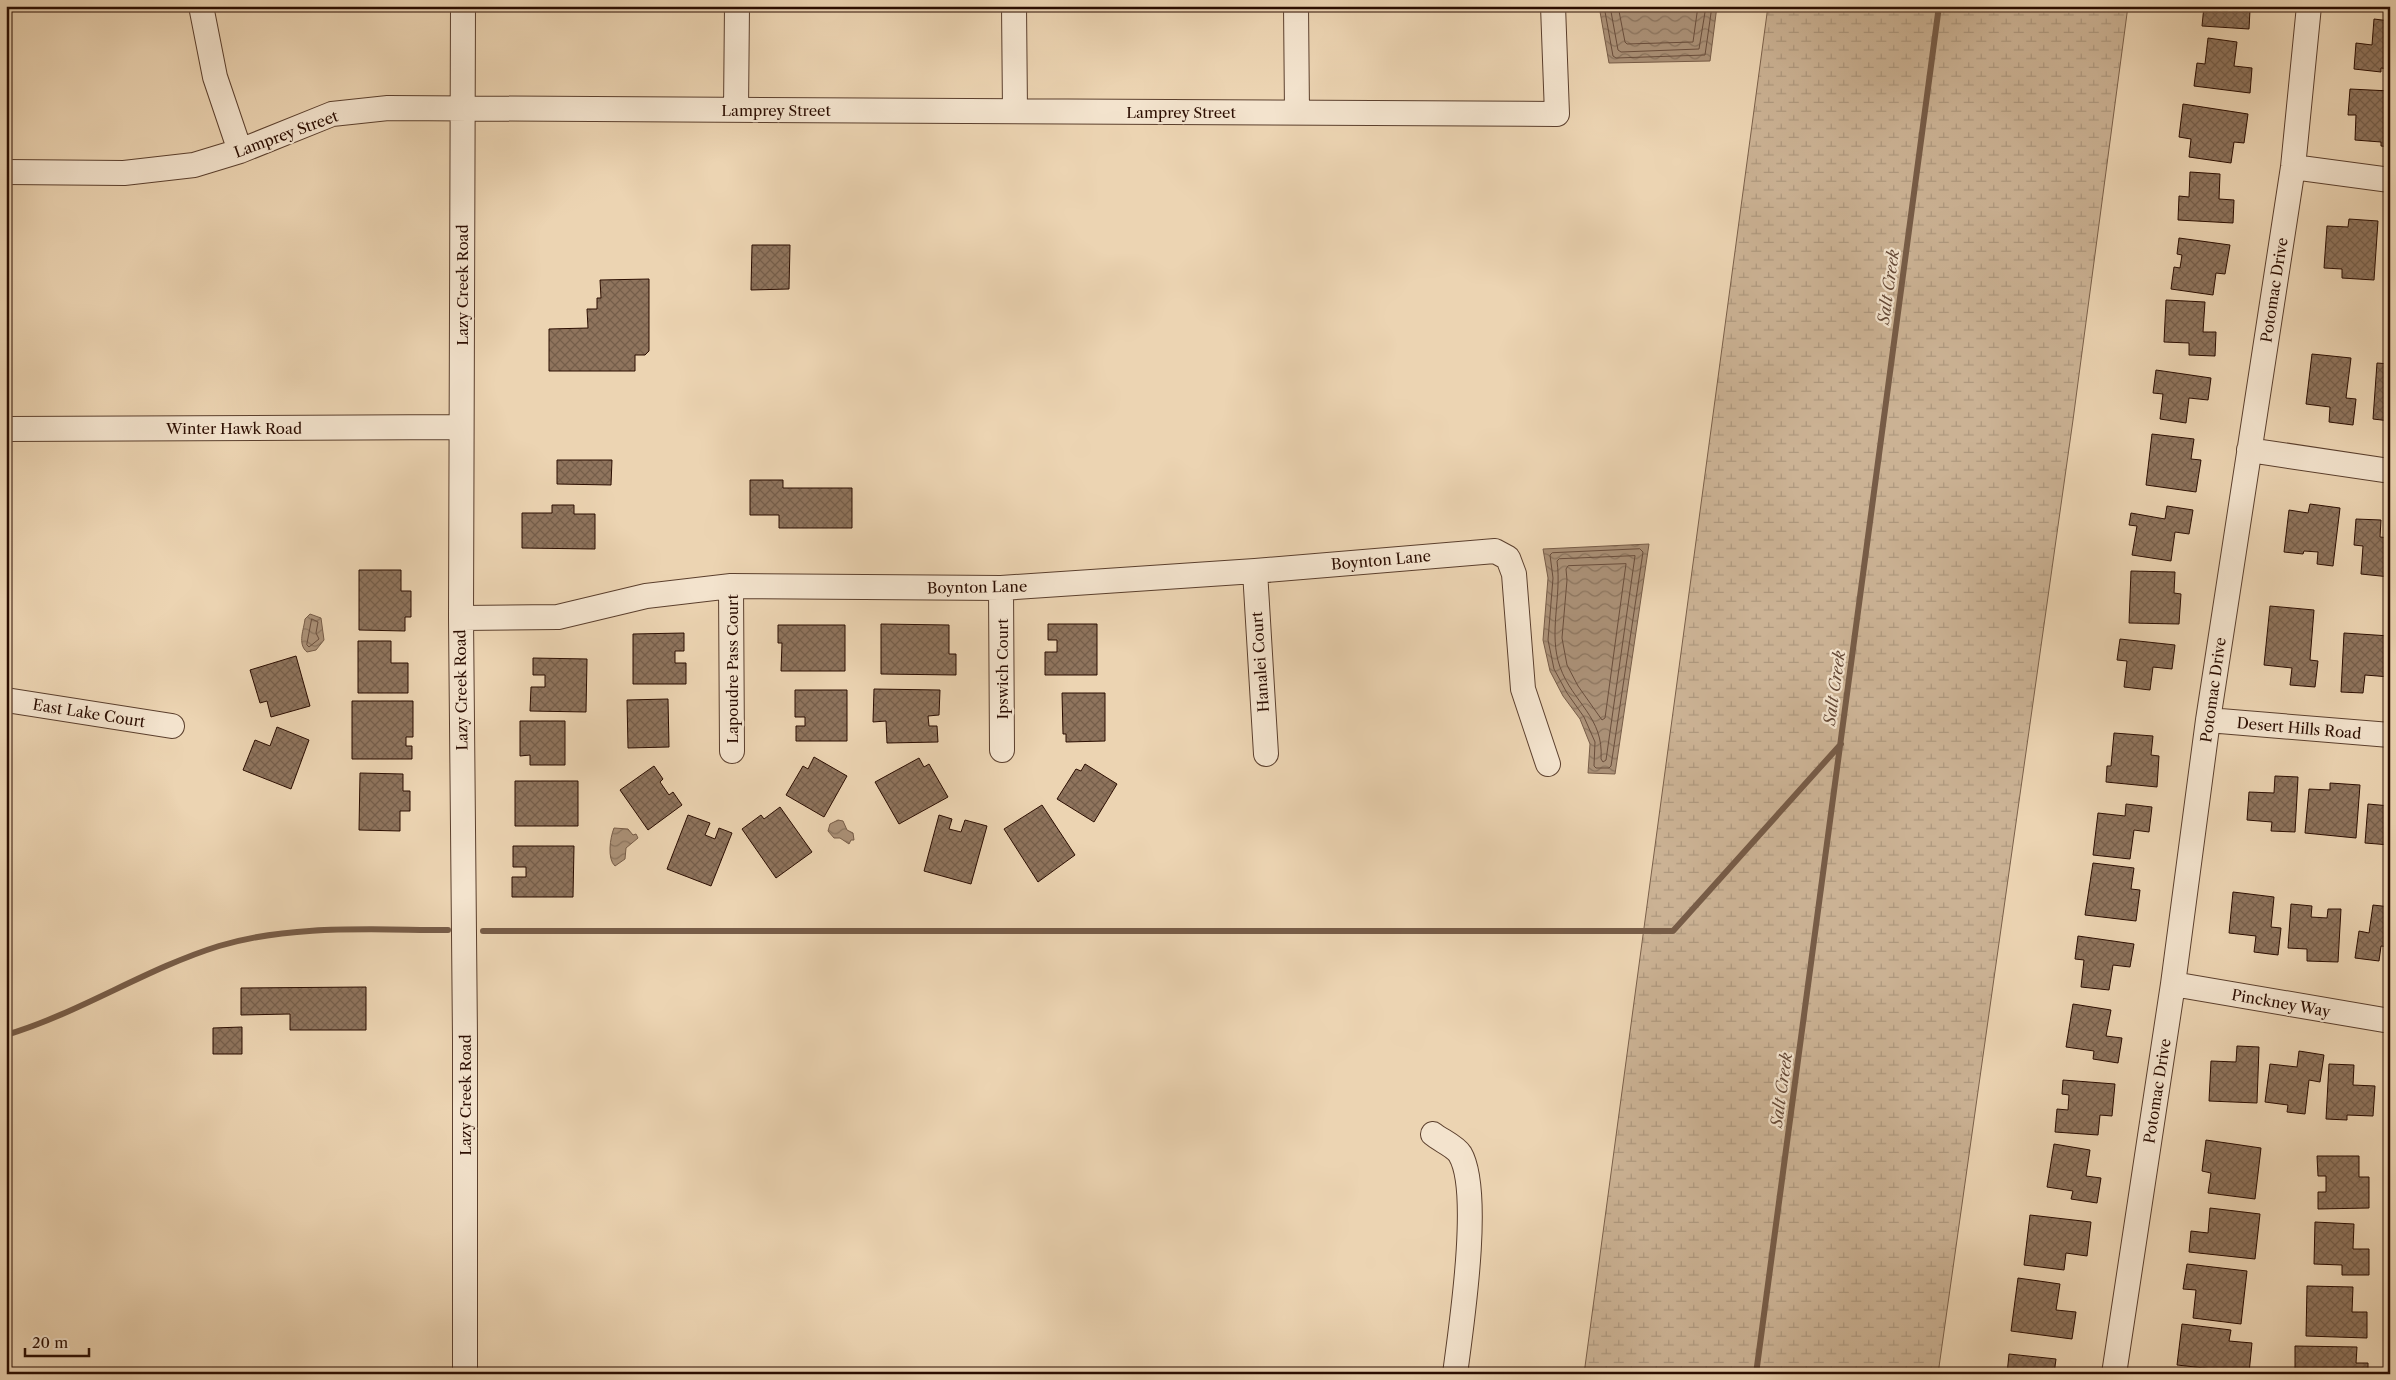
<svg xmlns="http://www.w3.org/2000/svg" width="2396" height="1380" font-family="'Libre Caslon Text',serif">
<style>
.wetland{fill:url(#wetland-marsh);stroke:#7b604a}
.water{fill:url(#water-waves);stroke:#775c47}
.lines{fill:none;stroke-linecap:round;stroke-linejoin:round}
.shore{stroke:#6a4e3c;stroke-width:1}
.stream{stroke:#775c47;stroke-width:6}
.building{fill:url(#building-cross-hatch);stroke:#2b0d01}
.street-casing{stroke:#5b3f2d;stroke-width:26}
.street{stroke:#f3e3cd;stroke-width:24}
.labels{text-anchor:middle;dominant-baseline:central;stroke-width:4.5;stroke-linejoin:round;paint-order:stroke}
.street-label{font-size:15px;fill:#2b0d01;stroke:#f3e3cd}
.water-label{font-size:16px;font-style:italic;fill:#644836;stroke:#f3e3cd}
</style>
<defs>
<pattern id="wetland-marsh" width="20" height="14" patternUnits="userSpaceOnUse" patternTransform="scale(1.25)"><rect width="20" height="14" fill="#cbb294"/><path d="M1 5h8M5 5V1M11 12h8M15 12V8" fill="none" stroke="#ae987e"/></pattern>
<pattern id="water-waves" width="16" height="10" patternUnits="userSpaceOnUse" patternTransform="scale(1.25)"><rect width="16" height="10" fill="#aa9076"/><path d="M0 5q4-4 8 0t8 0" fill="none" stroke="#8b745e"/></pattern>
<pattern id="building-cross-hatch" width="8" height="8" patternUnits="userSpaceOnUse" patternTransform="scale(1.25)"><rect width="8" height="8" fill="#8f745d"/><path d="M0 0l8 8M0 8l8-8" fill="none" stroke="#755e4a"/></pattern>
</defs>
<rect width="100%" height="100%" fill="#ecd4b2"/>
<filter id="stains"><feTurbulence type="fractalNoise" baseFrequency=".004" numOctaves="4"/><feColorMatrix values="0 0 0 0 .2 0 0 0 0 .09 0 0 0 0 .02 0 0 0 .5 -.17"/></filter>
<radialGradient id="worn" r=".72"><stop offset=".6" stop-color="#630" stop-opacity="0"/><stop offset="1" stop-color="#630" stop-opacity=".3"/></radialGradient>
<path class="wetland" d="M 1768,6 L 2128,6 L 2073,420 L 1938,1374 L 1584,1374 Z"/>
<path class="water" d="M 1599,6 L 1717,6 L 1710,61 L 1609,63 Z
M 1649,544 L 1615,774 L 1588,773 L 1590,744 L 1580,719 L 1563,696 L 1550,671 L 1543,640 L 1548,578 L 1543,549 Z
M 310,614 L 321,618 L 324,640 L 316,650 L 307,652 C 297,644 304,629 305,619 Z
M 838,820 L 843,821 L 847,830 L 853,833 L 854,840 L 851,840 L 849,844 L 840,838 L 834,838 L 828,831 L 830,824 Z
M 614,828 L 628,829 L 633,835 L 636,834 L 638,838 L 626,848 L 625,859 L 615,866 C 607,859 610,838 614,828 Z"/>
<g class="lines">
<path class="shore" d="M 1604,6 L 1613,56 L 1616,58 L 1705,55 L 1712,6
M 1610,6 L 1618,50 L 1621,52 L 1699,49 L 1706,6
M 1618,6 L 1625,42 L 1627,44 L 1693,42 L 1698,6
M 1640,549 L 1643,552 L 1611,766 L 1609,768 L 1596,768 L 1594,766 L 1595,742 L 1584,717 L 1567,693 L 1554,669 L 1548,640 L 1553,578 L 1550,555 L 1552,553 Z
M 1635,556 L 1606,760 L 1603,762 L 1601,759 C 1604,717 1573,703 1560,667 C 1548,633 1562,597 1557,561 L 1559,559 Z
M 1626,564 L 1605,718 L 1602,720 L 1578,686 L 1567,665 L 1562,638 L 1567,580 L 1566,569 L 1568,566 Z
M 312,619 L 318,622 L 316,633 L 319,639 L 309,647 L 307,645 Z"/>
<path class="stream" d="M 483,931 L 1673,931 L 1841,744
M 6,1035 C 80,1013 145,969 219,946 C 292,924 373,930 448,930
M 1756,1374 L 1939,6"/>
</g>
<path class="building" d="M 2204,6 L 2262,6 L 2262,11 L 2250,10 L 2249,29 L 2202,26 Z
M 2374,19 L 2390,21 L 2390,69 L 2381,68 L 2381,72 L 2354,69 L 2356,43 L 2372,45 Z
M 2208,38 L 2237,42 L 2234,66 L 2252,68 L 2250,93 L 2194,86 L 2197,63 L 2205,64 Z
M 2350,89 L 2390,91 L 2390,147 L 2381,146 L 2381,142 L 2355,140 L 2356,115 L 2348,115 Z
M 2183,104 L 2248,114 L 2244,143 L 2234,142 L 2231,163 L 2189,157 L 2191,139 L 2179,137 Z
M 2190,172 L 2220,174 L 2219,199 L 2234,200 L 2233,223 L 2178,220 L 2179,196 L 2189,197 Z
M 2349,219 L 2378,221 L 2374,280 L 2342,278 L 2342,269 L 2324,268 L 2327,226 L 2348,227 Z
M 2179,238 L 2230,245 L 2225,274 L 2216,273 L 2213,295 L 2171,289 L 2174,267 L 2180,268 L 2182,255 L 2177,254 Z
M 752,245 L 790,245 L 789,289 L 751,290 Z
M 649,279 L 649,351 L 645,355 L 635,355 L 635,371 L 549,371 L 549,329 L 588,328 L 587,309 L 597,309 L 597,298 L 601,298 L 600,280 Z
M 2166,300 L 2205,302 L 2203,332 L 2216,332 L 2215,356 L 2189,355 L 2189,343 L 2164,342 Z
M 2312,354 L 2351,358 L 2346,398 L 2356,399 L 2353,425 L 2329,422 L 2330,407 L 2306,404 Z
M 2377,363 L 2390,364 L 2390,421 L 2373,419 Z
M 2156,370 L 2211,378 L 2208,400 L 2189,398 L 2186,423 L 2160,419 L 2163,394 L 2153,393 Z
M 2152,434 L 2194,439 L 2191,459 L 2201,460 L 2196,492 L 2146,485 Z
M 557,460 L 612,460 L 611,485 L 557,484 Z
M 750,480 L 783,480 L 783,488 L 852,488 L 852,528 L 779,528 L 779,515 L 750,515 Z
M 2310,504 L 2340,508 L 2333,566 L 2317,564 L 2318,552 L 2304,551 L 2303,554 L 2284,552 L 2289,510 L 2308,513 Z
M 552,505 L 574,505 L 574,514 L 595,514 L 595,549 L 522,548 L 522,513 L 552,513 Z
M 2167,506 L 2193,510 L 2189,534 L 2175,532 L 2171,561 L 2132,555 L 2137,526 L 2129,525 L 2131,513 L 2165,519 Z
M 2356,519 L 2381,520 L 2380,537 L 2390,538 L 2390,577 L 2361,574 L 2363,546 L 2354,545 Z
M 359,570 L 401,570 L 401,591 L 411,591 L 411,617 L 405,617 L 405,631 L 359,630 Z
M 2131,571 L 2175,572 L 2174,593 L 2181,594 L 2179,624 L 2129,623 Z
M 2270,606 L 2314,610 L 2310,660 L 2318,661 L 2315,687 L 2290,685 L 2292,668 L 2264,665 Z
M 881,624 L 949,625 L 949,654 L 956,654 L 956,675 L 881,674 Z
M 1048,624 L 1097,624 L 1097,675 L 1045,675 L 1045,652 L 1057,652 L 1057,640 L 1048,640 Z
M 778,625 L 845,625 L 845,671 L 781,671 L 782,643 L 778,643 Z
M 684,633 L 684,651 L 675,651 L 675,663 L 686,663 L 686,684 L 633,684 L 633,634 Z
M 2344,633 L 2390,636 L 2390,677 L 2365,675 L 2363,693 L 2341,692 Z
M 2120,639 L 2175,645 L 2172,669 L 2153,667 L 2150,690 L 2124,687 L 2127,661 L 2117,660 Z
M 358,641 L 391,641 L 391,663 L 408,663 L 408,693 L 358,693 Z
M 296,656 L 310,706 L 271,717 L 267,701 L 260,703 L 250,670 Z
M 533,658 L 587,659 L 586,712 L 530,711 L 531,687 L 545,687 L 545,675 L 533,675 Z
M 874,689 L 940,690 L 939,715 L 928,716 L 929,726 L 937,726 L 938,742 L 887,743 L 886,721 L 873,722 Z
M 795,690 L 847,690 L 847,741 L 796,741 L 796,726 L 805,726 L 805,717 L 795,717 Z
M 1062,693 L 1105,693 L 1105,741 L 1066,742 L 1066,734 L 1063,734 Z
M 668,699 L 669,747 L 628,748 L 627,700 Z
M 352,701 L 413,701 L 413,737 L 406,737 L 406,746 L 412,746 L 412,759 L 352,759 Z
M 520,721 L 565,721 L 565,765 L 530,765 L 530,755 L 520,756 Z
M 277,727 L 309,740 L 291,789 L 243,770 L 255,740 L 270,746 Z
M 2114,733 L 2153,736 L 2151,755 L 2159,756 L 2157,787 L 2106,782 L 2107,766 L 2111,766 Z
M 814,757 L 847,776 L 824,817 L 786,795 L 803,766 L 808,769 Z
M 919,758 L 924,767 L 929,764 L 948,797 L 899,824 L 875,782 Z
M 1085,764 L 1117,784 L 1094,822 L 1057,799 L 1076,769 L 1081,771 Z
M 654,766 L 663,779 L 660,782 L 669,795 L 673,792 L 682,805 L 648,830 L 620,790 Z
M 360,773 L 403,774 L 403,791 L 410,791 L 410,811 L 400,811 L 400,831 L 359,830 Z
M 2275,776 L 2298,777 L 2295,832 L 2271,831 L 2272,822 L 2247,820 L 2249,792 L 2274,793 Z
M 515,781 L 578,781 L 578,826 L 515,826 Z
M 2330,783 L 2360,785 L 2356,838 L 2305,833 L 2309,789 L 2330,790 Z
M 2126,804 L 2152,807 L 2149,832 L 2134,830 L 2130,859 L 2093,855 L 2098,813 L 2125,816 Z
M 2368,804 L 2390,806 L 2390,845 L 2365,843 Z
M 1042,805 L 1075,855 L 1038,882 L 1004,829 Z
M 780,807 L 812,852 L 776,878 L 742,829 L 761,815 L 764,819 Z
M 688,815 L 710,823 L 705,835 L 715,839 L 719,828 L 732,833 L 711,886 L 667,869 Z
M 939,815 L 952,819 L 949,829 L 961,832 L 965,820 L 987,826 L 971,884 L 924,871 Z
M 513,846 L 574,846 L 573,897 L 512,897 L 512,877 L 526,877 L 526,867 L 513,867 Z
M 2093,863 L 2134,868 L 2131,889 L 2140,890 L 2136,921 L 2085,915 Z
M 2233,892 L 2274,897 L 2271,927 L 2281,928 L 2278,955 L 2254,952 L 2256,936 L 2229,933 Z
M 2291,904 L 2312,906 L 2311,917 L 2327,918 L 2328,909 L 2341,909 L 2338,962 L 2307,961 L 2307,949 L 2288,948 Z
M 2373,905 L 2390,907 L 2390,947 L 2381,946 L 2379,961 L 2355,958 L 2359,931 L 2369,933 Z
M 2078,936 L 2134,944 L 2130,967 L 2113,965 L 2109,990 L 2081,987 L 2084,960 L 2075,959 Z
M 366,987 L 366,1030 L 290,1030 L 290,1014 L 241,1015 L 241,988 Z
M 2073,1004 L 2111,1010 L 2106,1036 L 2122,1038 L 2118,1063 L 2093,1059 L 2094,1051 L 2066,1047 Z
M 242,1027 L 242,1054 L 213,1054 L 213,1028 Z
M 2237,1046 L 2259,1047 L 2257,1103 L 2209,1101 L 2211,1061 L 2236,1062 Z
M 2299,1051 L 2324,1055 L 2320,1082 L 2309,1080 L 2305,1114 L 2287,1112 L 2288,1105 L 2265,1102 L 2270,1064 L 2297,1067 Z
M 2329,1064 L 2354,1065 L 2353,1085 L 2375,1086 L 2373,1116 L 2347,1115 L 2347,1120 L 2326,1119 Z
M 2063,1080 L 2115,1084 L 2112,1116 L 2100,1115 L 2098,1135 L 2055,1132 L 2057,1109 L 2068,1110 L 2069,1095 L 2062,1094 Z
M 2206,1140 L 2261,1148 L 2255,1199 L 2208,1193 L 2211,1173 L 2202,1171 Z
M 2054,1144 L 2090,1150 L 2086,1176 L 2101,1178 L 2097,1203 L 2071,1199 L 2073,1191 L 2047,1187 Z
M 2317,1156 L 2359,1156 L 2359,1177 L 2369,1177 L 2369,1208 L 2318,1209 L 2318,1192 L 2326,1192 L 2326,1176 L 2318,1176 Z
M 2210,1208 L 2260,1214 L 2255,1259 L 2189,1252 L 2191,1231 L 2208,1233 Z
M 2030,1215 L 2091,1222 L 2087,1256 L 2066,1253 L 2064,1270 L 2024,1265 Z
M 2315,1222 L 2354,1224 L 2353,1249 L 2369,1249 L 2369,1275 L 2342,1275 L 2342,1265 L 2314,1264 Z
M 2187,1264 L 2247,1271 L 2241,1324 L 2193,1318 L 2196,1290 L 2183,1289 Z
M 2018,1278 L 2060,1284 L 2056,1310 L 2076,1312 L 2072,1339 L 2011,1331 Z
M 2307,1286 L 2353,1287 L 2352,1312 L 2367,1312 L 2367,1338 L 2306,1336 Z
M 2182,1324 L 2231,1330 L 2229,1341 L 2252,1343 L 2249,1373 L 2177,1365 Z
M 2295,1346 L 2357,1347 L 2356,1363 L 2368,1363 L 2368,1374 L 2288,1374 L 2288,1371 L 2295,1371 Z
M 2009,1354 L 2056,1359 L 2054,1374 L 2007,1374 Z"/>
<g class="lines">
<defs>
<path id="street" d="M 201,6 L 215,77 L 240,151
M 463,6 L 461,618 L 465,1039 L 465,1374
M 1014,6 L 1015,111
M 1296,6 L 1297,112
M 736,110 L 737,6
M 2293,167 L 2390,180
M 6,172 L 124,173 L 194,165 L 240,151 L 332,114 L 388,108 L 1557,114 L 1553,6
M 6,429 L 461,427
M 2249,450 L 2390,471
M 1255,571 L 1266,754
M 731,586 L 732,751
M 1001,588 L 1002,750
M 461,618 L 558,617 L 646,596 L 731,586 L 1001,588 L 1255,571 L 1495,551 L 1508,558 L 1514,574 L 1523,689 L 1548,764
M 6,700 L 172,726
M 2208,720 L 2390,735
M 2173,984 L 2390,1021
M 1433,1134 C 1440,1140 1455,1146 1460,1154 C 1482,1191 1461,1328 1455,1374
M 2114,1374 L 2173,984 L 2208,720 L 2293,167 L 2309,6"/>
</defs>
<use href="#street" class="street-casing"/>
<use href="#street" class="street"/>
</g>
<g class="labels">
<g class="street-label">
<text x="776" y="110">Lamprey Street</text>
<text x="1181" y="112">Lamprey Street</text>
<text transform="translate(286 134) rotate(-20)">Lamprey Street</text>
<text transform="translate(462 285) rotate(-90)">Lazy Creek Road</text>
<text transform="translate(2274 290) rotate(-81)">Potomac Drive</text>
<text x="234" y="428">Winter Hawk Road</text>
<text transform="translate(1381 560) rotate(-5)">Boynton Lane</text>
<text transform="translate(977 587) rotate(-1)">Boynton Lane</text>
<text transform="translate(1260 662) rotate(-94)">Hanalei Court</text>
<text transform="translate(732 669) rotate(-90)">Lapoudre Pass Court</text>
<text transform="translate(1002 669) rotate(-90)">Ipswich Court</text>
<text transform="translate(461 690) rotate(-91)">Lazy Creek Road</text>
<text transform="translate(2213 690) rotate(-82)">Potomac Drive</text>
<text transform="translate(89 713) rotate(9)">East Lake Court</text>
<text transform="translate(2299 728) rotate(5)">Desert Hills Road</text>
<text transform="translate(2281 1003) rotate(10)">Pinckney Way</text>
<text transform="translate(2157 1091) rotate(-81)">Potomac Drive</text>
<text transform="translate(465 1095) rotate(-90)">Lazy Creek Road</text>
</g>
<g class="water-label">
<text transform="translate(1888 287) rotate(-82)">Salt Creek</text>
<text transform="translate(1834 688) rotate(-82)">Salt Creek</text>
<text transform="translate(1781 1090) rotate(-82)">Salt Creek</text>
</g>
</g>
<rect width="2396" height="1380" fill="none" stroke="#ecd4b2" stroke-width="25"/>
<rect x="8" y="8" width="2381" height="1365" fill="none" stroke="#2b0d01" stroke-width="2.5"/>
<rect x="12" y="12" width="2371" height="1355" fill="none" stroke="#2b0d01"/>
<path d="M25 1348v8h64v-8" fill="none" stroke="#2b0d01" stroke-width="2.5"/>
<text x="32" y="1348" font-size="15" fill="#2b0d01" stroke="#f3e3cd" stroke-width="4" paint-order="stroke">20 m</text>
<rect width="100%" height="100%" filter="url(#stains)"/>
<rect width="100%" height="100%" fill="url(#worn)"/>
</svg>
